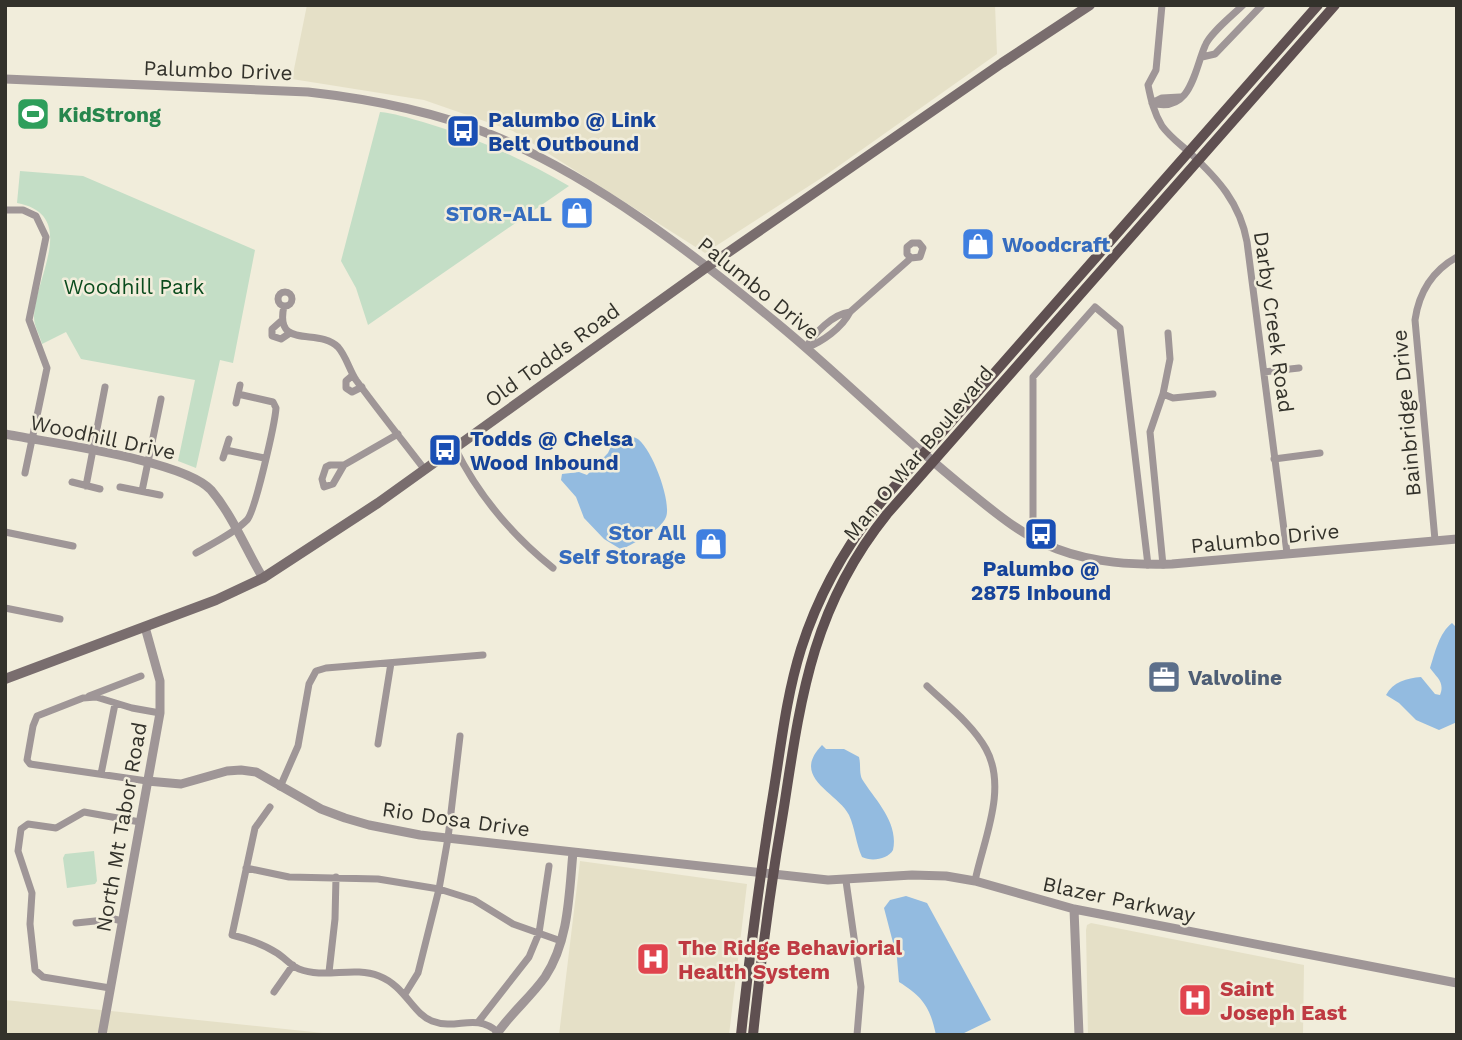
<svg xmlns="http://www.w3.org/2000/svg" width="1462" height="1040" font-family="'Work Sans',sans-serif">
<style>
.built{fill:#e5e0c7}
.green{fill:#c4dec6}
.water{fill:#93bbe0}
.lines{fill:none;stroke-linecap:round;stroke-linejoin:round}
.minor{stroke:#9f9697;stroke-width:7}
.tertiary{stroke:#9f9697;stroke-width:9}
.secondary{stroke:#796d6e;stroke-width:10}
.primary{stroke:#5f5051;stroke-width:10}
.labels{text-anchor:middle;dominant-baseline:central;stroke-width:5;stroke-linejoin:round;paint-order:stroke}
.street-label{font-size:21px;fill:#33322b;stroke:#f1eddb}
.leisure-label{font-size:21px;font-weight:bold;fill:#27864d;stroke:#f1eddb;text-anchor:start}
.transit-label{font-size:21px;font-weight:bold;fill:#164399;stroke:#f1eddb;text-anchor:start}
.shop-label{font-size:21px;font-weight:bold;fill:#366cbe;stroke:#f1eddb;text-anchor:end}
.park-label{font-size:21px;fill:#0a4b1d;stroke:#f1eddb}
.service-label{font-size:21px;font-weight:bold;fill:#4e5e75;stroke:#f1eddb;text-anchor:start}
.health-label{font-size:21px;font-weight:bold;fill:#be3a42;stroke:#f1eddb;text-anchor:start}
</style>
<rect width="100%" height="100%" fill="#f1eddb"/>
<path class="built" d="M 307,5 L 995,5 L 997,54 L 826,175 L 705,253 L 513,131 L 424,100 L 292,79 Z
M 580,861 L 747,884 L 729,1035 L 559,1035 Z
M 1091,923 L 1304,965 L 1303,1035 L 1088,1035 L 1086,930 L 1087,925 Z
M 5,1000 L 342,1035 L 5,1035 Z"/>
<path class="green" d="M 380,112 C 393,113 409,118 423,122 C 474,137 523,159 569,186 L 368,325 L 356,288 L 341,261 Z
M 20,171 L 83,176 L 255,250 L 233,363 L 220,360 L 196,468 L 178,461 L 195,380 L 81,359 L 66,332 L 42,344 C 40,335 34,327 34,317 C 34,279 80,215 17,203 Z
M 94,851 L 97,881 L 95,884 L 67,888 L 63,858 L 65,854 Z"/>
<path class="water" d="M 625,436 C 628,437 632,436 636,438 C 651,445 672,502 666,517 C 660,532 635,541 622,550 L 604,539 L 584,518 L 576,497 L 561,480 L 562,474 L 579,472 L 587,475 L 608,453 L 613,442 Z
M 1452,623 L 1457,628 L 1457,722 L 1439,730 L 1416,720 L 1399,703 L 1386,695 C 1393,682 1407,678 1421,677 L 1435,694 L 1440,695 C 1445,682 1437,678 1430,668 C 1435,653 1439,633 1452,623 Z
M 822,745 L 826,749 L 844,749 L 859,757 C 861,765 859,772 862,779 C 875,800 899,822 893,850 C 888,859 872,862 862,857 C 856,844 855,828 849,815 C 837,792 790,778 822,745 Z
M 906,896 L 927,903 L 991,1020 L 960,1035 L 936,1035 C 930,1007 923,997 899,982 L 897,958 L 884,908 L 890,900 Z"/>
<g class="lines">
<path class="minor" d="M 1162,5 L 1156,70 L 1148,85 C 1151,100 1154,113 1162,126 C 1170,137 1180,144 1190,153 C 1218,179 1240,203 1247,242 L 1287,553
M 1202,57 L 1215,54 L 1262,5
M 1152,103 C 1191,114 1194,71 1205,46 C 1209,34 1233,15 1243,5
M 1152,103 L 1162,98 L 1180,97
M 5,210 L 23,210 L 36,216 L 46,237 L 29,320 L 47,368 L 25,473
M278 299a7 7 0 1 1 14 0a7 7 0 1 1-14 0Z
M 284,306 C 274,351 319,327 338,347 C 346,356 349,369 356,380 C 378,410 402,440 425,470
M 281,321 L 272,329 L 272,336 L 281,339 L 290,333
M 806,348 C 822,342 842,328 850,312 L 911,258 L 920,257 L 923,248 L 919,243 L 912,243 L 907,247 L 907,254 L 911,258
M 806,348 C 814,333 833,314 850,312
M 1264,372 L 1299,368
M 353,375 L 346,381 L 346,388 L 352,392 L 362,387
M 1163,394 L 1173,398 L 1213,394
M 236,403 L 240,385
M 455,448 C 478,495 512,535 553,568
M 226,450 L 264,458
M 223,458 L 229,439
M 1274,459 L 1320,453
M 344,465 L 333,484 L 324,487 L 322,479 L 326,467 L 330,465 L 344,465 L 398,434
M 72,482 L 100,489
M 86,486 L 105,387
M 120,487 L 160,495
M 142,491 L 161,399
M 5,532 L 73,546
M 1028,535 L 1033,528 L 1033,377 L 1095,307 L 1120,328 L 1148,565
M 1435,540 L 1415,320 C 1419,292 1432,271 1457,257
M 196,553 C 213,543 233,534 247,520 C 255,512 275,423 276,408 L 273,402 L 238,394
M 1163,565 L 1150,432 L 1163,394 L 1170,359 L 1168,333
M 5,608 L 60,619
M 927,686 C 947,705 973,725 986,749 C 1008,789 983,841 975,881
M 89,696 L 141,676
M 378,744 L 391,663
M 101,774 L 115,704
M 147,781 L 30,764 L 27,760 L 33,726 L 37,716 L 83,698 L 96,697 L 132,708 L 160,713
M 280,787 L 298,746 L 309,684 L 316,671 L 326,668 L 483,655
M 270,807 L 255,828 L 232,935 C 248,939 263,944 277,953 C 285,958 291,966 299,969 C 325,979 353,966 379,976 C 405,986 413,1014 432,1021 C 458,1031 473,1012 498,1032
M 246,868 L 289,877 L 378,879 L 439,889 L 448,838 L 460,736
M 846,881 L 861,987 L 857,1035
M 76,923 L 114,919 L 122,921
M 329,972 L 335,919 L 336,877
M 110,988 L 43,977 L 35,970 L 30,924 L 32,893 L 18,851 L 21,829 L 28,824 L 56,828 L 84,812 L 140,822
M 274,992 L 293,965
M 405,994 L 418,973 L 439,889 L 474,900 L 513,924 L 561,941
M 479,1021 L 529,957 L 539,933 L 549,866"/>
<path class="tertiary" d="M 5,79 L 308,92 C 371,99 433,111 492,135 C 594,177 694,254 778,324 C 841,376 898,434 961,485 C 992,510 1020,535 1057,549 C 1094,563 1133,565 1172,564 L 1457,539
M 5,434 C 50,443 184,460 211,490 C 233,516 246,550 263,578
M 147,781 L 181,784 L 227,771 L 241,770 L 256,772 L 321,809 L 345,818 L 369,825 L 420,835 L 828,880 L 912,875 L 946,876 L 975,881 L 1074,909 L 1457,983
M 1074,909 L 1079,1035
M 102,1035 L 160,713 L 160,681 L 145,627
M 496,1035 C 510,1014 530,998 545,977 C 569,941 569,894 573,852"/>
<path class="secondary" d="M 5,679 L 216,600 L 263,578 L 378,503 L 707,267 L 1002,63 L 1090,5"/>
<path class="primary" d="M 741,1035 C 749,958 759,883 771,807 C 780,755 785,700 801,649 C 819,592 848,542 886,496 L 1318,5
M 753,1035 C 761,958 771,883 784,807 C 801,695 813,606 887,514 L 1335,5"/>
</g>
<defs>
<symbol id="stadium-square" viewBox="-11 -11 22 22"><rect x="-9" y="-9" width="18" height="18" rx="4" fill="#2e9e5b" stroke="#f1eddb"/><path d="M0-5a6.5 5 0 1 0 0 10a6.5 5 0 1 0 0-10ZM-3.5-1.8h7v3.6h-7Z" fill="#fff"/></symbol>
<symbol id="bus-square" viewBox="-11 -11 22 22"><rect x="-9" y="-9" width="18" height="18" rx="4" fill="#1a4fb4" stroke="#f1eddb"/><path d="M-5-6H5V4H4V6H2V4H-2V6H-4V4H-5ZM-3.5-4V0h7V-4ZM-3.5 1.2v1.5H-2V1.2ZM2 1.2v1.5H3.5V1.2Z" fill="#fff"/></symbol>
<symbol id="shop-square" viewBox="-11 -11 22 22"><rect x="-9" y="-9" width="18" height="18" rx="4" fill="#3f7fe0" stroke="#f1eddb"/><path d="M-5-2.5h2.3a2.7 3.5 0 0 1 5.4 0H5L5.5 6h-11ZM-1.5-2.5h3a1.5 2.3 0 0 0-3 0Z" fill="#fff"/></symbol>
<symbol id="office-square" viewBox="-11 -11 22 22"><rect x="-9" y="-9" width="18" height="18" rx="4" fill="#5c6f8a" stroke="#f1eddb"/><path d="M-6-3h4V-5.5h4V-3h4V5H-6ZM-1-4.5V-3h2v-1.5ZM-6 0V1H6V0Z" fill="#fff"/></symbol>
<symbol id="hospital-square" viewBox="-11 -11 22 22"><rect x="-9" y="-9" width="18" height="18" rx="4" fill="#e0444e" stroke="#f1eddb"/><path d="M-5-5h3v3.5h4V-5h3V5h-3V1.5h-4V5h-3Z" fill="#fff"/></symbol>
</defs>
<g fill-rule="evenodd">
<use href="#stadium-square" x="14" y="95" width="38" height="38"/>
<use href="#bus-square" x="444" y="112" width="38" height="38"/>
<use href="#shop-square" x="558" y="194" width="38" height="38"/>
<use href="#shop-square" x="959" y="225" width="38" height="38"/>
<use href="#bus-square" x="426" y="431" width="38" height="38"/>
<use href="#bus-square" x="1022" y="515" width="38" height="38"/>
<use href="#shop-square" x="692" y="525" width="38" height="38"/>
<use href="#office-square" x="1145" y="658" width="38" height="38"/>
<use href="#hospital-square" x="634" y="940" width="38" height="38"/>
<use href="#hospital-square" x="1176" y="981" width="38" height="38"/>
</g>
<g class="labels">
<g class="street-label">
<text transform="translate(218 70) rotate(2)">Palumbo Drive</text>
<text transform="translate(759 288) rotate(39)">Palumbo Drive</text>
<text transform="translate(1274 322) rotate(82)">Darby Creek Road</text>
<text transform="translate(552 355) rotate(-36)">Old Todds Road</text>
<text transform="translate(1406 413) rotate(-95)">Bainbridge Drive</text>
<text transform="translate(103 437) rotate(12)">Woodhill Drive</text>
<text transform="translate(918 453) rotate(-50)">Man O War Boulevard</text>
<text transform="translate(1265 538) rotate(-6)">Palumbo Drive</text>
<text transform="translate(456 819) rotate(8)">Rio Dosa Drive</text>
<text transform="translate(121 827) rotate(-80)">North Mt Tabor Road</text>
<text transform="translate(1119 899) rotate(12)">Blazer Parkway</text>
</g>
<g class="leisure-label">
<text x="58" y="114">KidStrong</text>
</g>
<g class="transit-label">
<text x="488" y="119">Palumbo @ Link<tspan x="488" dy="24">Belt Outbound</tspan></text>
<text x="470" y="438">Todds @ Chelsa<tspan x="470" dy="24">Wood Inbound</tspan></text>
<text x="1041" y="568" text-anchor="middle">Palumbo @<tspan x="1041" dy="24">2875 Inbound</tspan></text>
</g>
<g class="shop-label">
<text x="552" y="213">STOR-ALL</text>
<text x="1002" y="244" text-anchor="start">Woodcraft</text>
<text x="686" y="532">Stor All<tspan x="686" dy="24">Self Storage</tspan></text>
</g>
<g class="park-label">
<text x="134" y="286">Woodhill Park</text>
</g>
<g class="service-label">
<text x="1188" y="677">Valvoline</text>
</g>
<g class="health-label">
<text x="678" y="947">The Ridge Behaviorial<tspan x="678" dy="24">Health System</tspan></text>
<text x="1220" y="988">Saint<tspan x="1220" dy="24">Joseph East</tspan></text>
</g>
</g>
<rect width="1462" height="1040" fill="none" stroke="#33322b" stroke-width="14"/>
</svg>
